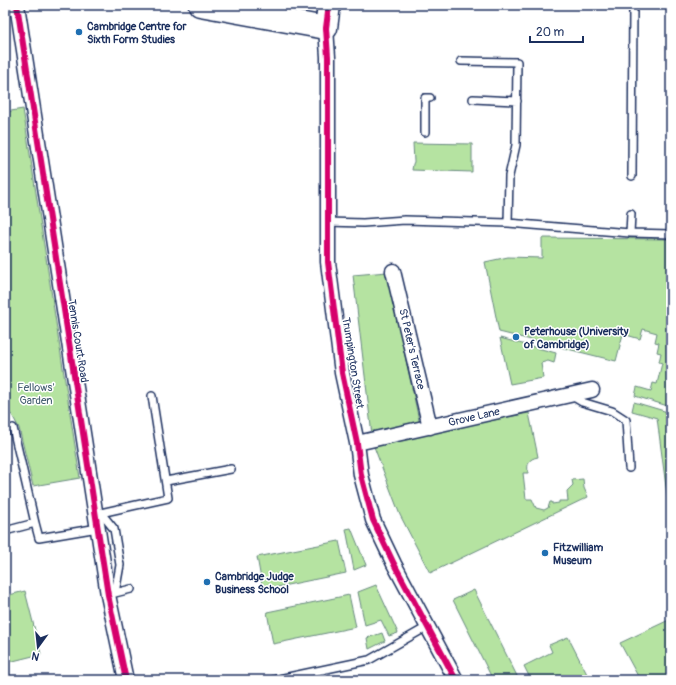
<svg xmlns="http://www.w3.org/2000/svg" width="676" height="685" font-family="Pangolin,sans-serif">
<style>
.green{fill:#b5e3a1;stroke:#688980}
.lines{fill:none;stroke-linecap:round;stroke-linejoin:round}
.service-casing{stroke:#1b2f5e;stroke-width:10}
.minor-casing{stroke:#1b2f5e;stroke-width:17}
.primary-casing{stroke:#1b2f5e;stroke-width:25}
.service{stroke:#fff;stroke-width:7}
.minor{stroke:#fff;stroke-width:14}
.primary{stroke:#fff;stroke-width:22}
.cycleway-casing{stroke:#fff;stroke-width:8}
.cycleway{stroke:#d6006c;stroke-width:6}
.poi-dot{fill:#1f6fb2;stroke:#fff;stroke-width:1.5}
.labels{text-anchor:middle;dominant-baseline:central;stroke-width:3;stroke-linejoin:round;paint-order:stroke}
.poi-label{font-size:11px;font-weight:bold;fill:#1b2f5e;stroke:#fff;text-anchor:start}
.street-label{font-size:11px;fill:#1b2f5e;stroke:#fff}
.park-label{font-size:11px;fill:#425c6f;stroke:#fff}
</style>
<rect width="100%" height="100%" fill="#fff"/>
<filter id="ink" filterUnits="userSpaceOnUse"><feTurbulence type="fractalNoise" baseFrequency=".025" numOctaves="2"/><feDisplacementMap in="SourceGraphic" scale="8" xChannelSelector="R" yChannelSelector="G"/><feConvolveMatrix kernelMatrix="1 2 1 2 8 2 1 2 1" color-interpolation-filters="sRGB"/></filter>
<g filter="url(#ink)">
<path class="green" d="M 23,109 L 80,478 L 33,486 L 19,428 L 12,415 L 5,411 L 5,112 Z
M 413,143 L 472,144 L 472,172 L 412,170 L 413,164 L 414,162 Z
M 542,238 L 671,239 L 671,407 L 635,396 L 637,387 L 651,391 L 653,383 L 657,384 L 662,363 L 659,362 L 661,353 L 657,352 L 659,343 L 655,342 L 657,333 L 643,329 L 640,339 L 623,334 L 616,361 L 499,332 L 485,262 L 508,257 L 542,258 Z
M 387,272 L 420,425 L 372,435 L 353,275 Z
M 500,338 L 556,353 L 554,363 L 548,361 L 541,363 L 543,378 L 510,384 Z
M 634,402 L 671,413 L 671,525 L 657,418 L 632,411 Z
M 529,413 L 538,457 C 528,459 527,463 528,473 L 523,473 L 526,499 L 532,499 L 536,508 L 544,510 L 548,508 L 550,502 L 552,502 L 552,504 L 559,503 L 559,501 L 568,501 L 567,491 L 573,485 L 572,480 L 583,479 L 584,488 L 588,497 L 430,573 L 400,515 L 373,444 Z
M 351,528 L 366,565 L 354,570 L 346,529 Z
M 339,541 L 346,573 L 263,590 L 257,557 Z
M 376,585 L 398,633 L 389,636 L 381,620 L 365,625 L 358,592 Z
M 474,590 L 519,680 L 493,680 L 453,600 Z
M 25,591 L 41,654 L 5,663 L 5,596 Z
M 349,595 L 356,627 L 273,644 L 267,612 Z
M 671,619 L 671,680 L 640,680 L 620,643 Z
M 382,633 L 385,641 L 369,649 L 367,638 Z
M 568,637 L 590,680 L 531,680 L 524,666 L 552,652 L 549,645 Z"/>
<g class="lines">
<defs>
<path id="service" d="M 461,61 L 517,62 L 516,145 L 509,176 L 508,223
M 473,99 L 517,101
M 425,132 L 425,98 L 430,98
M 632,176 L 633,5
M 327,222 L 363,223 L 405,220 L 508,223 L 630,233 L 671,234
M 630,233 L 631,214
M 572,396 L 582,402 L 612,411 L 626,420 L 629,468
M 13,428 L 35,523
M 166,481 L 231,469
M 101,513 L 114,529 L 120,565 L 115,593
M 96,514 L 168,498 L 152,396
M 5,531 L 35,523 L 39,538 L 98,528
M 111,594 L 131,589
M 274,680 L 369,660 L 427,627"/>
<path id="minor" d="M 17,5 L 108,595 L 126,680
M 326,28 L 328,57 L 328,262 L 342,373 L 357,443 L 361,475 L 373,520 L 394,564 L 456,680
M 393,271 L 430,427
M 357,443 L 592,390"/>
<path id="primary" d="M 200,5 L 326,28 L 329,5"/>
</defs>
<use href="#service" class="service-casing"/>
<use href="#minor" class="minor-casing"/>
<use href="#primary" class="primary-casing"/>
<use href="#service" class="service"/>
<use href="#minor" class="minor"/>
<use href="#primary" class="primary"/>
<defs>
<path id="cycleway" d="M 17,5 L 108,595 L 126,680
M 329,5 L 326,28 L 328,57 L 328,262 L 342,373 L 357,443 L 361,475 L 373,520 L 394,564 L 456,680"/>
</defs>
<use href="#cycleway" class="cycleway-casing"/>
<use href="#cycleway" class="cycleway"/>
</g>
</g>
<g class="poi-dot">
<circle cx="79" cy="32" r="4"/>
<circle cx="516" cy="337" r="4"/>
<circle cx="545" cy="553" r="4"/>
<circle cx="207" cy="582" r="4"/>
</g>
<g class="labels">
<g class="poi-label">
<text x="87" y="26">Cambridge Centre for<tspan x="87" dy="13">Sixth Form Studies</tspan></text>
<text x="524" y="331">Peterhouse (University<tspan x="524" dy="13">of Cambridge)</tspan></text>
<text x="553" y="547">Fitzwilliam<tspan x="553" dy="13">Museum</tspan></text>
<text x="215" y="576">Cambridge Judge<tspan x="215" dy="13">Business School</tspan></text>
</g>
<g class="street-label">
<text transform="translate(78 341) rotate(81)">Tennis Court Road</text>
<text transform="translate(412 349) rotate(77)">St Peter's Terrace</text>
<text transform="translate(353 363) rotate(81)">Trumpington Street</text>
<text transform="translate(474 417) rotate(-13)">Grove Lane</text>
</g>
<g class="park-label">
<text x="36" y="387">Fellows'<tspan x="36" dy="13">Garden</tspan></text>
</g>
</g>
<rect width="676" height="685" fill="none" stroke="#fff" stroke-width="20"/>
<rect x="10" y="10" width="656" height="665" fill="none" stroke="#1b2f5e" stroke-width="1.5" filter="url(#ink)"/>
<g transform="translate(38 647) rotate(195)" stroke="#ffffff" stroke-width="3" paint-order="stroke">
<path d="M0-3L7 15L0 10L-7 15Z" fill="#1b2f5e"/>
<text y="-6" font-size="11" font-weight="bold" text-anchor="middle" fill="#1b2f5e">N</text>
</g>
<path d="M530 36v6h53v-6" fill="none" stroke="#1b2f5e" stroke-width="2"/>
<text x="536" y="36" font-size="12" fill="#1b2f5e" stroke="#ffffff" stroke-width="3" paint-order="stroke">20 m</text>
</svg>
